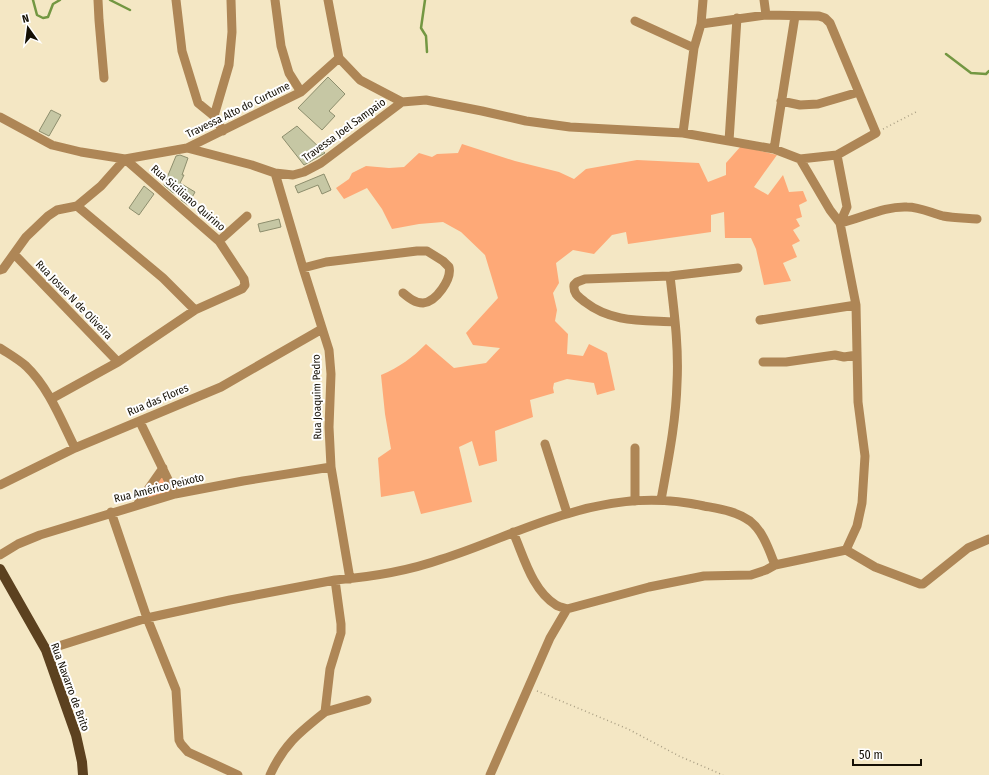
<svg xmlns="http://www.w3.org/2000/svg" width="989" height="775" font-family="'Fira Sans Condensed',sans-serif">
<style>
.green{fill:#fea977}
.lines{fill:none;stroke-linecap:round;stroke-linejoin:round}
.stream{stroke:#739742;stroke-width:2.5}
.building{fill:#c6c7a4;stroke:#8d8e6d}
.path{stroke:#a99e83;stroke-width:1.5;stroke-dasharray:1 3;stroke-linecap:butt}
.minor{stroke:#ae8656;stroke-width:9}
.major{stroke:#5c411f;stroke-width:10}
.labels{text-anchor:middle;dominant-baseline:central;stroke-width:4;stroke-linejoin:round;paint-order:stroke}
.street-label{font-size:11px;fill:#140f04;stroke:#fff}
</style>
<rect width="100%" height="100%" fill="#f4e7c4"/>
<path class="green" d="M 462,144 L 515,161 L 559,172 L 574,179 L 586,169 L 637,160 L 699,163 L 708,182 L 726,175 L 726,163 L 741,146 L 777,155 L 754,187 L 768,195 L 783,175 L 789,192 L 803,191 L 807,201 L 799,205 L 802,217 L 796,219 L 800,226 L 793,230 L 800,241 L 792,245 L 797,257 L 783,263 L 791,281 L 764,285 L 756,249 L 751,238 L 725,238 L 724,212 L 711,215 L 711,232 L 628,244 L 626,232 L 612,235 L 594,254 L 573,250 L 556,263 L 559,283 L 553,293 L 557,310 L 555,321 L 568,334 L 567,354 L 583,356 L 589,344 L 607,353 L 615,390 L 597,395 L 594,383 L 567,379 L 554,383 L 553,388 L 554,393 L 530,400 L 533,417 L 495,431 L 497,461 L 479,466 L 472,441 L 459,447 L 472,502 L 421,514 L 414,491 L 381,497 L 378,458 L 391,449 L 385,414 L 381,375 C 400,367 412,358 426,344 L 454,368 L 486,363 L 500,348 L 473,345 L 466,333 L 498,298 L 485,255 L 461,232 L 443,222 L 419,224 L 392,229 L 382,209 L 367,188 L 344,199 L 336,188 L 349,179 L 352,173 L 366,166 L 389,168 L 404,167 L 419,153 L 432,157 L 437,154 L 458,153 Z
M 163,474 L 173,493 L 145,498 Z"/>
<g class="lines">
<path class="stream" d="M 33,0 L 37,15 L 43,18 L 48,17 L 53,4 L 60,0
M 110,0 L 130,10
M 425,0 L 421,28 L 426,36 L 427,52
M 946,54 L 971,73 L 986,74 L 989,71"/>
</g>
<path class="building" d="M 328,77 L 345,94 L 329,111 L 335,116 L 322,130 L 298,108 Z
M 51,110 L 61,115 L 49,136 L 39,131 Z
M 297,126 L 325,153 L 304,165 L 282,137 Z
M 180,155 L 188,158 L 182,175 L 184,175 L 180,183 L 195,192 L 188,205 L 181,200 L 183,197 L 172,192 L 164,185 L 176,156 Z
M 324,174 L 331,190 L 322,194 L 318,185 L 298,193 L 295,186 Z
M 144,186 L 154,194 L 139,215 L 129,208 Z
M 279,219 L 281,227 L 260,232 L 258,224 Z"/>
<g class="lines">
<path class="path" d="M 883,129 L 918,111
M 537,691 L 628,729 L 679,756 L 723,775"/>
<path class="minor" d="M 98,0 L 99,20 L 104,78
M 176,0 L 182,51 L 198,103 L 214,116 L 223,131
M 275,0 L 281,46 L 289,73 L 301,92
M 328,0 L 339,58 L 360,80 L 402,102
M 764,0 L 766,15
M 635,21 L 694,48
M 781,101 L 800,105 L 818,104 L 859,92
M 402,102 L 426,100 L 482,111 L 526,121 L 570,127 L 683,133 L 774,149 L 800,159 L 837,155 L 876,133 L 830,23 L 825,18 L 819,16 L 766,15 L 701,24
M 214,116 L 229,65 L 232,32 L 231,0
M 0,117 L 52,145 L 81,152 L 125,159 L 187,148 L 301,92 L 339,58
M 683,133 L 694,48 L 701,24 L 703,0
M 729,141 L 737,18
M 187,148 L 252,165 L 275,173 L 293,175 L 304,172 L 321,163 L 402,102
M 774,149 L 795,16
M 837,155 L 847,207 L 840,223
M 800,159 L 830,210 L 840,223 L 856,305 L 858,402 L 865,456 L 862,503 L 857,526 L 846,550
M 275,173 L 303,268 L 329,350 L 331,374 L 329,427 L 331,467 L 350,579
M 77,206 L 163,278 L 195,310
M 840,223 C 863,218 884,206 907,207 C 920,207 931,213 943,216 C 954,218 966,218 977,219
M 219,241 L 247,216
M 14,254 L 118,362
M 303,268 L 326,262 L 417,251 L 427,251 L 443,261 L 449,267 C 452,279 436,302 423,303 C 415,303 409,298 403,293
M 0,270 L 3,269 L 26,237 L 48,216 L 57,210 L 77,206 L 101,186 L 125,159 L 219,241 L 244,279 L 245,285 L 242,289 L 195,310 L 118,362 L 51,399
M 760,320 L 856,305
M 675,322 C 643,320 612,323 585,302 C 579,297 573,294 574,285 L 577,282 L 585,279 L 670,276 L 738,268
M 0,348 C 9,354 18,359 26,366 C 49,388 61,420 75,448
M 763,362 L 786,362 L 835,355 L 844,357 L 857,355
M 140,422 L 175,494
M 545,444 L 567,513
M 0,485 L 75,448 L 221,387 L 322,329
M 661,500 C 668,461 676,422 677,383 C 679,347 674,311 670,276
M 635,501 L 635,448
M 137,505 L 163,468
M 111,512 L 147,618 L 176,690 L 179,740 L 181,744 L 188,752 L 238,775
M 513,532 C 524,557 532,590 556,605 C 559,607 564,608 567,609 L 649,587 L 704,576 L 751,575 L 766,570 L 775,565 L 846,550 L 875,567 L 920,584 L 923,584 L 968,548 L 989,539
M 0,555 L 18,544 L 40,535 L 175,494 L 243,481 L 331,467
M 46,650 L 147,618 L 230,600 L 335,580 C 371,577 408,571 442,559 C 484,546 524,526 567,514 C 611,500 659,496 704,506 C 720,509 736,511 750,521 C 763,531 769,550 775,565
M 325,712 L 367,700
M 270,775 C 284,744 300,732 325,712 L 330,669 L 341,633 L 341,624 L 335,580
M 490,775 L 550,638 L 567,609"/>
<path class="major" d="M 0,569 L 46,650 L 76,735 L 82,762 L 83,775"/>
</g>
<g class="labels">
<g class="street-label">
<text transform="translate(238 110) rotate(-26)">Travessa Alto do Curtume</text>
<text transform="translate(344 130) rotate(-36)">Travessa Joel Sampaio</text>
<text transform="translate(188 198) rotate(41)">Rua Siciliano Quirino</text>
<text transform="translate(74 300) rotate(46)">Rua Josue N de Oliveira</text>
<text transform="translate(317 397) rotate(-91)">Rua Joaquim Pedro</text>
<text transform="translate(158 400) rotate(-23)">Rua das Flores</text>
<text transform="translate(159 488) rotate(-14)">Rua Américo Peixoto</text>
<text transform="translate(70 687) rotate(70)">Rua Navarro de Brito</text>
</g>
</g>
<g transform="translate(28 28) rotate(346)" stroke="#ffffff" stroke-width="3" paint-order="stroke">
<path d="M0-3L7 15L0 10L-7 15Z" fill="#140f04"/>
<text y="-6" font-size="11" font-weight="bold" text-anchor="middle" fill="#140f04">N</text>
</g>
<path d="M853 759v6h68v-6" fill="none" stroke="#140f04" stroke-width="2"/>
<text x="859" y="759" font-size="12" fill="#140f04" stroke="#ffffff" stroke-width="3" paint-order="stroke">50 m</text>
</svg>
